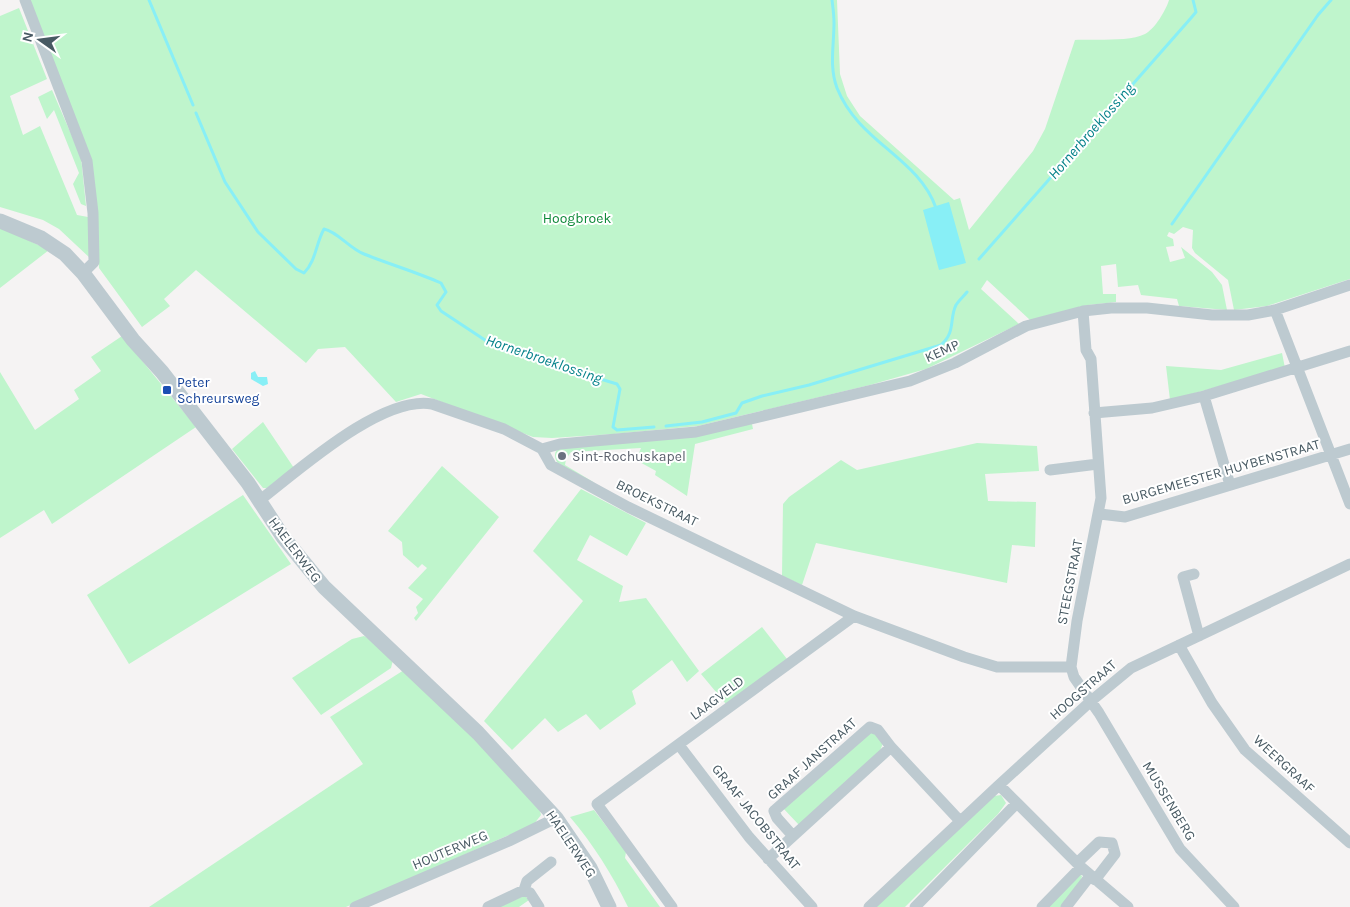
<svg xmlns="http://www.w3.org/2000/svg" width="1350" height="907" font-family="Karla,sans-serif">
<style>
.green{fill:#bff5cc}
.water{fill:#88eff6}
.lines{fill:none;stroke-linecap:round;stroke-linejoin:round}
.stream{stroke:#88eff6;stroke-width:3}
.minor{stroke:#bdcad0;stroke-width:11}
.tertiary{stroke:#bdcad0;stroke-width:15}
.transit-dot{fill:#1a4fb4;stroke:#fff;stroke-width:2}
.worship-dot{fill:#6b7280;stroke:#fff;stroke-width:2}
.labels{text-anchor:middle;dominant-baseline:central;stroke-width:4;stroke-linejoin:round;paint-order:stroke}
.park-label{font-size:14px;fill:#0e8939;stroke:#fff}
.street-label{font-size:14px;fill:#485a63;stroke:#fff}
.transit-label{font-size:14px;fill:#164399;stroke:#fff;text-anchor:start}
.worship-label{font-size:14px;fill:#5b616d;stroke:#fff;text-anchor:start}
.water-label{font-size:15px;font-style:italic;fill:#05828a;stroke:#fff}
</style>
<rect width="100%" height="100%" fill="#f5f3f3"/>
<path class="green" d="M 28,0 L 837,0 L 840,74 L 847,96 L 860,116 L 954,200 L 960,198 L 969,230 L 1033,151 L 1045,129 L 1075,40 C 1094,39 1129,42 1145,34 C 1155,29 1166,10 1169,0 L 1350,0 L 1350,279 L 1267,306 L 1234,310 L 1228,280 L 1195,253 L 1192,248 L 1193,230 L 1183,227 L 1174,234 L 1169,232 L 1167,236 L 1173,239 L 1174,246 L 1166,247 L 1170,262 L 1185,258 L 1181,247 L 1212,272 L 1222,285 L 1227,310 L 1179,306 L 1177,299 L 1141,295 L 1138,285 L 1118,287 L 1116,264 L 1101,266 L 1103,294 L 1116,294 L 1116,302 L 1088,305 L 1030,320 L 987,280 L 981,289 L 1019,324 L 926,369 L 870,385 L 698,426 L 614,434 L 552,438 L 533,437 L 421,394 L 396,402 L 345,347 L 318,349 L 306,363 L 196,270 L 164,299 L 170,306 L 142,327 L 99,268 L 97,207 Z
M 19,8 L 47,79 L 10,96 L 23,135 L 40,126 L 77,215 L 88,217 L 91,259 L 59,229 L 43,220 L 0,207 L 0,16 Z
M 52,90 L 81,157 L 86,206 L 81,204 L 73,184 L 79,173 L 54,110 L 47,119 L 38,97 Z
M 0,227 L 49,250 L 0,288 Z
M 122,336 L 196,427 L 52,524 L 44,510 L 0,538 L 0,372 L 35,430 L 79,399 L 74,390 L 101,371 L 91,357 Z
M 1282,353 L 1285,368 L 1170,400 L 1166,366 L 1221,370 Z
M 263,422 L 294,468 L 267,488 L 263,488 L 232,449 Z
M 752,424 L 753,429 L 695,444 L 687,496 L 655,475 L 656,471 L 636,460 L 641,448 L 571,452 L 566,459 L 565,465 L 595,483 C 582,477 546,467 557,449 Z
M 977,443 L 1037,446 L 1039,471 L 985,474 L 988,501 L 1036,502 L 1035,547 L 1012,545 L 1007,583 L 816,543 L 802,585 L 782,576 L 783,504 L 789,497 L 841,460 L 857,470 Z
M 442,466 L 499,517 L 416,621 L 414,618 L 418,613 L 416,607 L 423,599 L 408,588 L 427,568 L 422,564 L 418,568 L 403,555 L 402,542 L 388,531 Z
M 581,489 L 646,523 L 627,556 L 590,535 L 577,560 L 623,586 L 619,602 L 646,598 L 699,671 L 687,682 L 672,660 L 632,691 L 636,704 L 600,730 L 586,714 L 558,732 L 545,718 L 512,750 L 484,721 L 583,601 L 533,551 Z
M 243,495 L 291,564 L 129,664 L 87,595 Z
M 762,627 L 787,659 L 726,704 L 701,674 Z
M 364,636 L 373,641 L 393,660 L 391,668 L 321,715 L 292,678 L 352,639 Z
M 404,670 L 473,737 L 539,807 L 541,815 L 534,824 L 346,907 L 149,907 L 363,764 L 330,717 Z
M 869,731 L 874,731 L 883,743 L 880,751 L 799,825 L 782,807 Z
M 1001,795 L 1006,803 L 998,814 L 905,907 L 875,907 L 994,796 Z
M 594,810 L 626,852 L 625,858 L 660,907 L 628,907 C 612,874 593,844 570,817 Z
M 1078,872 L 1082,876 L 1080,884 L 1061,907 L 1046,907 Z
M 521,897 L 526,897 L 529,900 L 519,907 L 499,907 Z"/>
<path class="water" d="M 949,202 L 966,263 L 939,270 L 923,210 Z
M 255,371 L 258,377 L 267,377 L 268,384 L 263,386 L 251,379 L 251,373 Z"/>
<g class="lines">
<path class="stream" d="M 149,0 L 193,105
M 832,0 C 833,8 834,15 834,23 C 834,45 829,67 837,88 C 859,143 918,157 936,208
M 196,113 L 225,182 L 258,232 L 296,269 L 304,273 C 316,261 316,243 324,229 C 338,232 349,248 364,254 C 389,264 416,272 441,283 L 446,292 L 437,305 L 441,311 L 497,348 L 617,384 L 620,389 L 613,427 L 617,430 L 654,427
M 1172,224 L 1318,15 L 1331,0
M 979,259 L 1191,18 L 1196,12 L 1193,0
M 666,426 L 702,422 L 736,413 L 742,403 L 762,396 L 809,385 L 941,345 C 956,332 949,319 956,305 C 959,300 964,296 967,292"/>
<path class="minor" d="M 25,0 L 87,161 L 93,213 L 94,262 L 83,273
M 1275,310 L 1350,504
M 1083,311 L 1086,350 L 1091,359 L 1101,498 L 1077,621 L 1071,667 L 1074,677 L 1099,713 L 1180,849 L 1234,907
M 1204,396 L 1230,485
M 1094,413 L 1152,408 L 1204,396 L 1350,351
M 542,449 L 560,444 L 696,432 L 910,381 L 955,363 L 1026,326 L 1083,311 L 1111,308 L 1147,308 L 1212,315 L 1248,315 L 1275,310 L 1350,285
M 1050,470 L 1098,464
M 260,500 C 299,470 382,395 432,404 L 504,429 L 542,449 L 551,465 L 628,507 L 854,616 L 964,657 L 997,667 L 1071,667
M 1100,514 L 1125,517 L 1350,449
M 1194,574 L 1183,577 L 1199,636
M 1179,645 L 1212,703 L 1245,750 L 1350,843
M 679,745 L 749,837 L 812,907
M 999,785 L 1091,701 L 1131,668 L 1350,564
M 1017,803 L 1081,867 L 1128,907
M 793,836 L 777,818 L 774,811 L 870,727 L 878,730 L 891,747 L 960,821
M 768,859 L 891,747
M 1077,863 L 1099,842 L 1112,843 L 1115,854 L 1095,880
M 524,890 L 530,893 L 539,907
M 355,907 L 509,841 L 556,818
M 488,907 L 524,890 L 527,881 L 551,862
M 672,907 L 597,804 L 854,616
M 869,907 L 999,785 L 1017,803 L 915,907
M 1042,907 L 1081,867
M 1066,907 L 1090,876"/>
<path class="tertiary" d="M 0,221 L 41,238 L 65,254 L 83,273 L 133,340 L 162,372 L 248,483 L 283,537 L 324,587 L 478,733 L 556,818 L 590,868 L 609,907"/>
</g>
<rect class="transit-dot" x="162" y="385" width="10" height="10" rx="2.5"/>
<circle class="worship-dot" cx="562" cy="456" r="5"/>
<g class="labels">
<g class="park-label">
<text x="577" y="218">Hoogbroek</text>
</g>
<g class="street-label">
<text transform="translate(942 351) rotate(-24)">KEMP</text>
<text transform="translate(1221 472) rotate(-16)">BURGEMEESTER HUYBENSTRAAT</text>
<text transform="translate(657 503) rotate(26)">BROEKSTRAAT</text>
<text transform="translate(295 550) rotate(53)">HAELERWEG</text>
<text transform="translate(1070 582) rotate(-79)">STEEGSTRAAT</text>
<text transform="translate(1083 690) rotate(-41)">HOOGSTRAAT</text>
<text transform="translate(717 698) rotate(-37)">LAAGVELD</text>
<text transform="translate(812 759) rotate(-42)">GRAAF JANSTRAAT</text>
<text transform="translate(1284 764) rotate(43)">WEERGRAAF</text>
<text transform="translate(1169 801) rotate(59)">MUSSENBERG</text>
<text transform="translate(756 817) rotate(51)">GRAAF JACOBSTRAAT</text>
<text transform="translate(571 844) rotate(56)">HAELERWEG</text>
<text transform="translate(450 850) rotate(-23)">HOUTERWEG</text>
</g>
<g class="transit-label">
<text x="177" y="382">Peter<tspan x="177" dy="16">Schreursweg</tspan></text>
</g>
<g class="worship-label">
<text x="572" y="456">Sint-Rochuskapel</text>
</g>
<g class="water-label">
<text transform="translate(1091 131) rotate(-49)">Hornerbroeklossing</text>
<text transform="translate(544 359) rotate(19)">Hornerbroeklossing</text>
</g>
</g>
<g transform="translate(40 40) rotate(284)" stroke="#ffffff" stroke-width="4" paint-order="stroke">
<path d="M0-4L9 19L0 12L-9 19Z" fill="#485a63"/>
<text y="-8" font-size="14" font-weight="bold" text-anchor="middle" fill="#485a63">N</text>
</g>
</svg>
